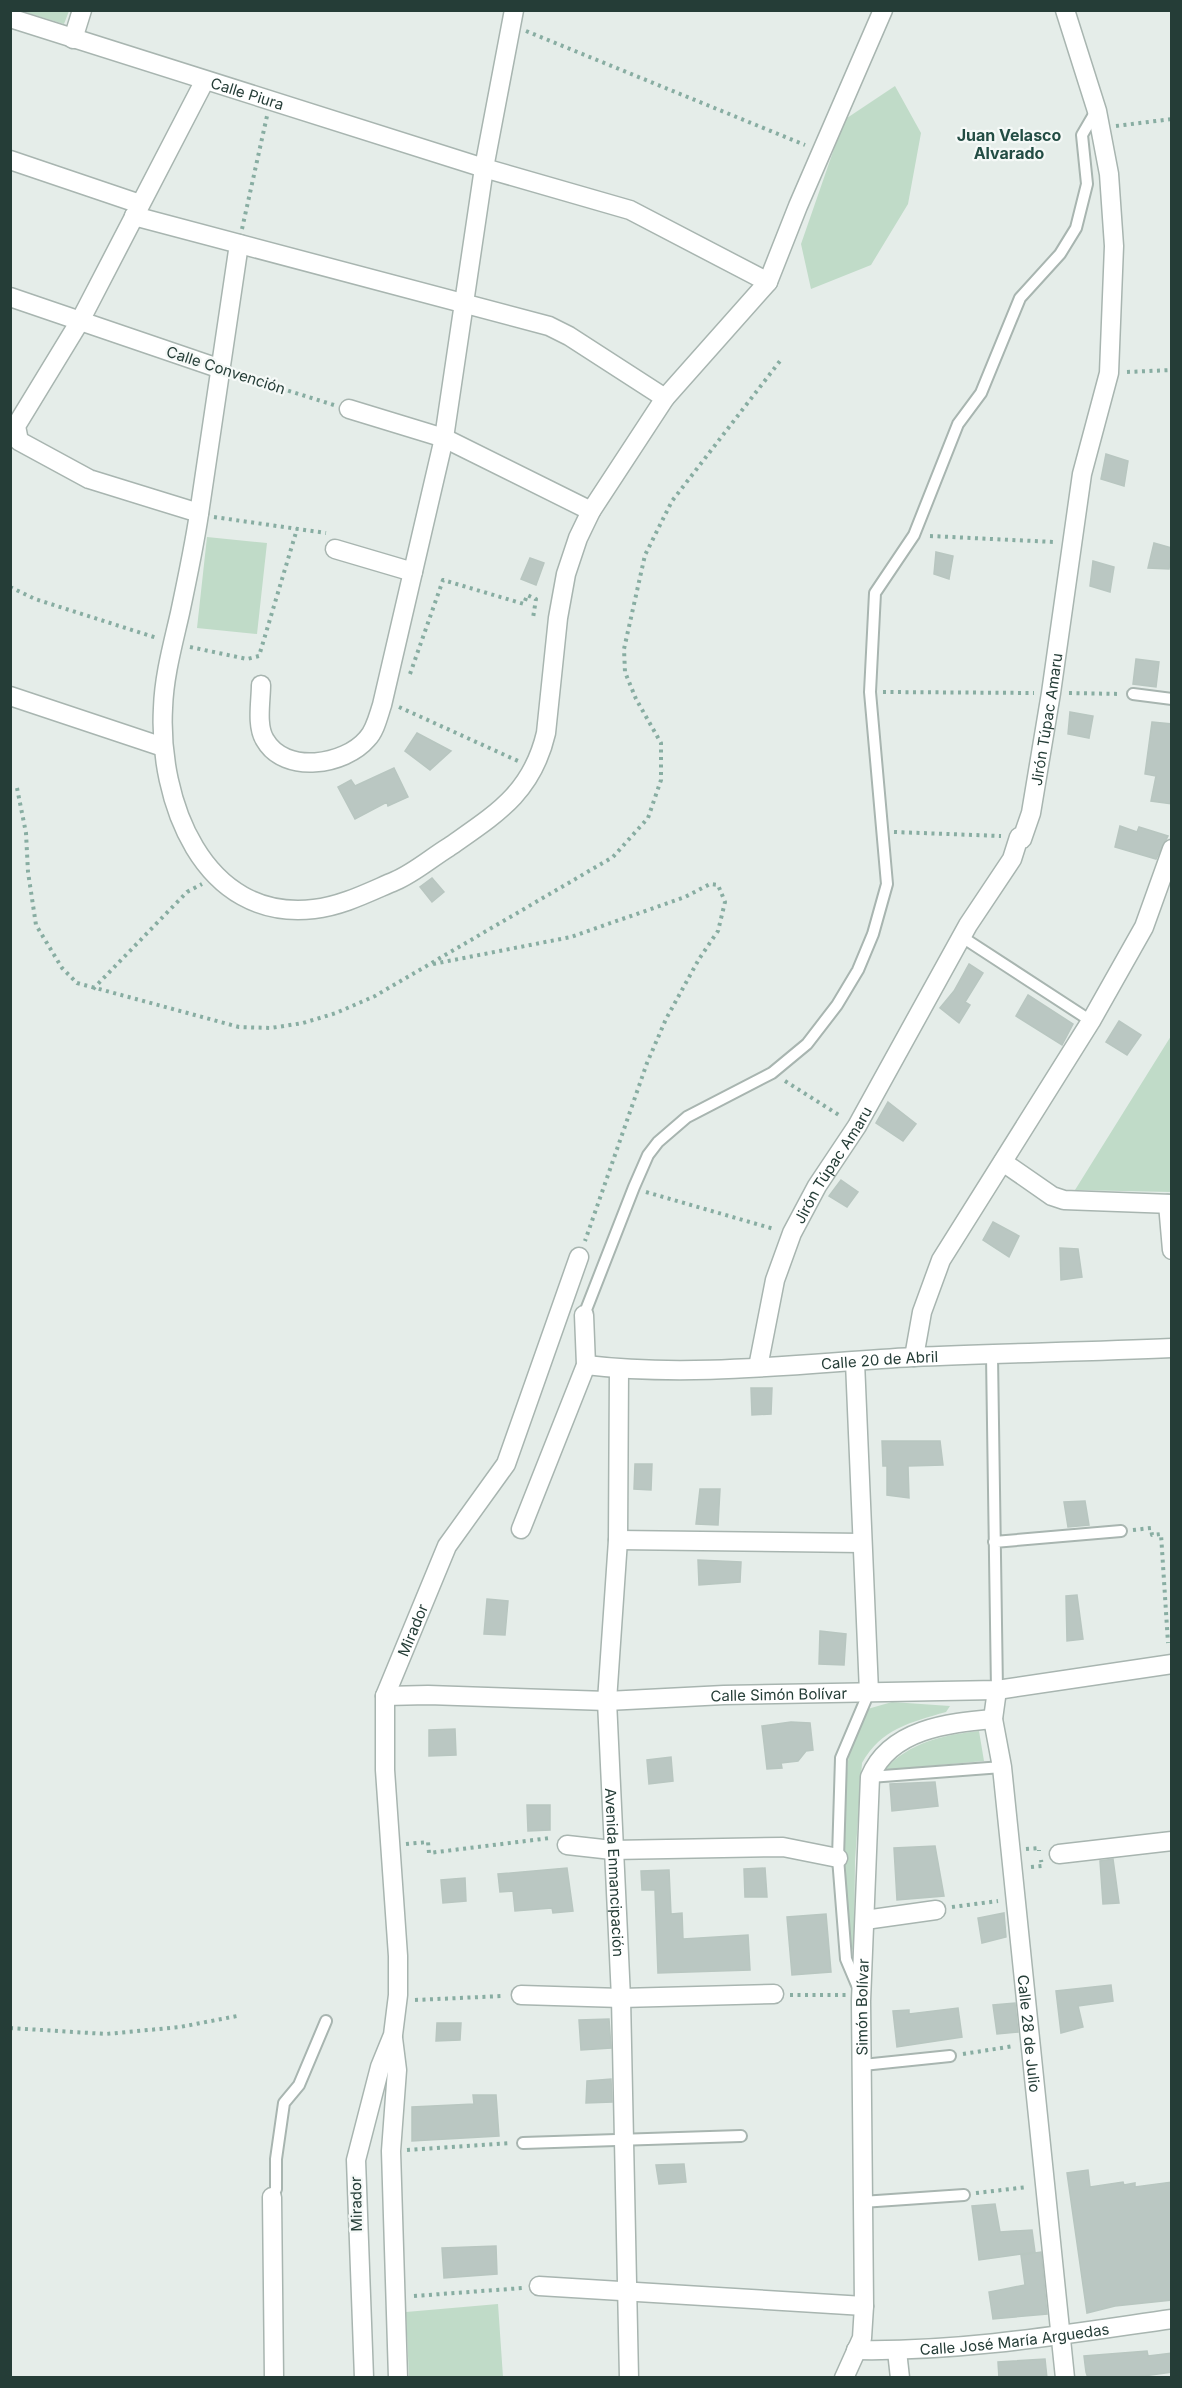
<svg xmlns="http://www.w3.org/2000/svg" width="1182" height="2388" font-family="Inter,sans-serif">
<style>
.green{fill:#c0dbc8}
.building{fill:#bac7c2;stroke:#b8c6c0;stroke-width:1.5}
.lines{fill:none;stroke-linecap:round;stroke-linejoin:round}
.lane-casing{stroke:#a8b5b0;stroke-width:14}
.street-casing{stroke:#a8b5b0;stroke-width:21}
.path{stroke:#88ada2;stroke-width:4;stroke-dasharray:3 4.5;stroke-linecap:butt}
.lane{stroke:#fff;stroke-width:10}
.street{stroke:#fff;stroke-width:18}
.labels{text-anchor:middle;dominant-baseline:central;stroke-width:4.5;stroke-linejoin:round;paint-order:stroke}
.street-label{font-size:15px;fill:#253d37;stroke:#f5f9f7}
.neighbourhood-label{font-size:16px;font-weight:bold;fill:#234d44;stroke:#f5f9f7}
</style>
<rect width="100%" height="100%" fill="#e5ede9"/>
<path class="green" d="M 22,11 L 69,10 L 69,11 L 64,24 Z
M 895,86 L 921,133 L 908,204 L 871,265 L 811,289 L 801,244 L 844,120 Z
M 207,537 L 267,543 L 257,634 L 197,628 Z
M 1171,1036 L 1171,1192 L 1075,1190 Z
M 892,1702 L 950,1706 L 946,1712 C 911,1722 881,1729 862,1763 L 855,1861 L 854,1952 C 840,1933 844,1784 849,1754 C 852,1739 859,1724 864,1710 Z
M 979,1731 L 984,1761 L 884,1770 C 910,1742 943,1735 979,1731 Z
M 498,2304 L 503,2377 L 409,2377 L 406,2312 Z"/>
<path class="building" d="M 1106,454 L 1128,461 L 1124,486 L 1101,479 Z
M 1154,543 L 1172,548 L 1169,569 L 1148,568 Z
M 936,552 L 953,556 L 949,579 L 934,574 Z
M 530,558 L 544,563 L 536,585 L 521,579 Z
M 1093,561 L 1114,567 L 1110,592 L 1090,586 Z
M 1136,659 L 1159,662 L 1156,687 L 1133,684 Z
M 1070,712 L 1093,716 L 1089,738 L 1068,734 Z
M 1152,722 L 1172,724 L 1172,804 L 1151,801 L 1156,776 L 1145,774 Z
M 417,733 L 451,751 L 430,770 L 405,751 Z
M 394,768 L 408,797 L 388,806 L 387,802 L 355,819 L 338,787 L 351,780 L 355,786 Z
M 1120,826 L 1137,832 L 1139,827 L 1168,836 L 1156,859 L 1115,847 Z
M 432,878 L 444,892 L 432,902 L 420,887 Z
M 969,964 L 983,973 L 965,1002 L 970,1005 L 959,1023 L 940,1008 L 954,991 Z
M 1028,995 L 1073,1024 L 1062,1045 L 1016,1016 Z
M 1119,1021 L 1141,1035 L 1127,1055 L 1106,1042 Z
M 888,1102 L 916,1124 L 903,1141 L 876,1123 Z
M 841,1180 L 858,1192 L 847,1207 L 829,1196 Z
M 993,1222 L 1019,1236 L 1009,1257 L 983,1240 Z
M 1060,1248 L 1078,1249 L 1082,1277 L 1061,1280 Z
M 751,1388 L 772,1388 L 771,1414 L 752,1415 Z
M 882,1441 L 940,1441 L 943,1465 L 908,1466 L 909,1498 L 887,1495 L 887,1466 L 883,1466 Z
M 635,1464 L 652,1464 L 651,1490 L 634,1489 Z
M 700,1489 L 720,1489 L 718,1525 L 696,1524 Z
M 1085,1501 L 1089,1525 L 1068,1527 L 1064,1502 Z
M 698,1560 L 741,1562 L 740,1582 L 699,1585 Z
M 1077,1595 L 1083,1639 L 1067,1641 L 1066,1596 Z
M 487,1599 L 508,1601 L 505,1635 L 484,1634 Z
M 820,1631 L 846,1634 L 844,1665 L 819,1664 Z
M 791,1722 L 810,1723 L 813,1750 L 806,1751 L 798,1761 L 781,1763 L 782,1768 L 767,1769 L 762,1726 Z
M 455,1729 L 456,1755 L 429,1756 L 429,1730 Z
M 671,1757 L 673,1781 L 649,1784 L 647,1760 Z
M 935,1782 L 938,1806 L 892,1811 L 890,1784 Z
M 527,1805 L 550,1805 L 550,1830 L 528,1831 Z
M 935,1846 L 944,1896 L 897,1900 L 894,1848 Z
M 1113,1859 L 1119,1903 L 1103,1904 L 1100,1861 Z
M 567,1868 L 573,1911 L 553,1913 L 552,1908 L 515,1911 L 513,1891 L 500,1892 L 498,1874 Z
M 765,1868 L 767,1897 L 745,1897 L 744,1869 Z
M 669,1870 L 671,1914 L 682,1913 L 683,1939 L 748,1935 L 750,1970 L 658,1973 L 655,1890 L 642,1890 L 641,1871 Z
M 465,1878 L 466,1901 L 443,1903 L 441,1880 Z
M 1004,1913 L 1006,1937 L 982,1943 L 978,1918 Z
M 826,1914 L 831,1972 L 792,1975 L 787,1917 Z
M 1111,1985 L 1113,2001 L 1078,2006 L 1083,2027 L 1061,2033 L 1056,1991 Z
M 1015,2003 L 1018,2032 L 997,2034 L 993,2005 Z
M 958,2008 L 962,2037 L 897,2047 L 893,2011 L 909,2010 L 909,2014 Z
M 609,2019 L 611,2048 L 581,2050 L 579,2020 Z
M 437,2023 L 461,2023 L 460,2040 L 436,2041 Z
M 611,2079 L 612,2102 L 586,2103 L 587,2081 Z
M 473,2095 L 496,2095 L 499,2136 L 412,2141 L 412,2107 L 474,2104 Z
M 684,2164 L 686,2182 L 659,2184 L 656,2165 Z
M 1088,2170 L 1090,2187 L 1123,2182 L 1124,2185 L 1135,2183 L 1135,2187 L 1172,2182 L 1172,2300 L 1115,2306 L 1087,2313 L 1067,2173 Z
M 995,2204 L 1000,2232 L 1032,2230 L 1035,2252 L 979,2260 L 972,2206 Z
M 496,2246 L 497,2274 L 444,2278 L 442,2248 Z
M 1041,2252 L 1047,2314 L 993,2319 L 989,2292 L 1025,2285 L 1021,2255 Z
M 1147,2351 L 1148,2356 L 1172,2353 L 1172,2372 L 1129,2378 L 1088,2378 L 1086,2372 L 1084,2356 Z
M 1045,2359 L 1047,2378 L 999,2378 L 998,2362 Z"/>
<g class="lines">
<defs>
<path id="lane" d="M 1133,694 L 1172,699
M 962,937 L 1091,1021
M 584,1315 L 634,1187 L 648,1155 L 658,1142 L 687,1117 L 772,1073 L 807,1044 L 837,1005 L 858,970 L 873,934 L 887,884 L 870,692 L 875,593 L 914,535 L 958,424 L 981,393 L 1020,298 L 1060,254 L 1076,228 L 1087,184 L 1082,135 L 1096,111
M 992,1356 L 997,1690
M 994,1542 L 1121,1531
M 870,1777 L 1002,1767
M 860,1992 L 846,1959 L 838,1858 L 841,1758 L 869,1692
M 863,2065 L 950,2056
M 523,2143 L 741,2136
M 272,2197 L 276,2189 L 276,2159 L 284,2103 L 299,2085 L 326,2021
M 862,2202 L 964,2195"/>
<g id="street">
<path id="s1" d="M 10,18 L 484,168 L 630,210 L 768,282"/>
<path d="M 73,39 L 82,10"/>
<path d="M 10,160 L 140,204"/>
<path d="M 134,216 L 549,326 L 569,336 L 665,398"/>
<path d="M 239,244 C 226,334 213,424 199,514 C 194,547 187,580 180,613 C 173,644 164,676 163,708 C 158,799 202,922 314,909 C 342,906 369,892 395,881 C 414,873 431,858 449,847 C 496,814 532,793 546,733 L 558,618 L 566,574 L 578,538 L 591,511 L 665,398 L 768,282 L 798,206 L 883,10"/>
<path d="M 10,297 L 221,369"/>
<path d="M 349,409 L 444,438 L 591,511"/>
<path d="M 199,513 L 89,479 L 19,441 L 16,426 L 80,321 L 204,82"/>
<path d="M 335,549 L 413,572"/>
<path d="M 261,685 C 261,701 256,726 265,740 C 285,775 345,765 367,739 C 375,731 378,717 382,705 L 444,438 L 484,168 L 514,10"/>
<path d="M 10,696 L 163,747"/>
<path d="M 1003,1162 L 1052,1196 L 1064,1200 L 1172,1204"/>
<path d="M 1168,1204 L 1172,1250"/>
<path d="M 914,1357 L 922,1312 L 941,1260 L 1091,1021 L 1144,927 L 1172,849"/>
<path d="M 855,1362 L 869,1692"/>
<path id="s2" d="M 586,1365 C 693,1378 806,1363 913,1357 C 999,1353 1085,1352 1172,1348"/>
<path id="s3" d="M 758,1367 L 775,1280 L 792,1233 L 817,1186 L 857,1126 L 968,925 L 1012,859 L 1019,837 L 1022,839 L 1031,813 L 1051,693 L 1082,474 L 1109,373 L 1114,246 L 1109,174 L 1097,111 L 1065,10"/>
<path id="s4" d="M 619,1369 L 618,1540 L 607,1701 L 621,1998 L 629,2378"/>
<path d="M 521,1529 L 586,1365 L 584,1315"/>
<path d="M 618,1540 L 862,1543"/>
<path id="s5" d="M 997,1690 L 993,1719 L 1002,1767 L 1065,2378"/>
<path id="s6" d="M 385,1696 L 428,1695 L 607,1701 L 724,1695 L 997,1690 L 1172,1664"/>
<path d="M 567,1845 L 612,1850 L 783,1847 L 838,1858"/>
<path d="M 1059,1854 L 1172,1841"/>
<path d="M 865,1920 L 936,1910"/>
<path d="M 521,1995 L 621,1998 L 774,1994"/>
<path d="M 393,2038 L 397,2070 L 391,2151 L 398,2378"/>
<path d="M 272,2197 L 274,2378"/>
<path d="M 539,2286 L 864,2306"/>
<path id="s7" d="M 856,2350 C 962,2352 1067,2334 1172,2319"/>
<path d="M 897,2351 L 900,2378"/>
<path id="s8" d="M 364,2378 L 356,2160 L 380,2067 L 393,2035 L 398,1995 L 398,1956 L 385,1770 L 385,1696 L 447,1546 L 506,1464 L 579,1257"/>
<path id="s9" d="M 844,2378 L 862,2338 L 864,2306 L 861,2001 L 870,1777 C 890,1729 948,1723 993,1719"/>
</g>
</defs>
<use href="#lane" class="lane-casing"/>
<use href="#street" class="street-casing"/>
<path class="path" d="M 526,31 L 805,145
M 1116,126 L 1172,119
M 242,229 L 267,116
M 1127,372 L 1172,370
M 238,375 L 334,405
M 214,517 L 326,533
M 930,536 L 1054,542
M 10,587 L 35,599 L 157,638
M 190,647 L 247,659 L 259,656 L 297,529
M 410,674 L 443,580 L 524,604 L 527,595 L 536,599 L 533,618
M 883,692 L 1034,693
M 1069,693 L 1121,694
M 399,707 L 518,761
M 17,788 L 26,833 L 28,872 L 36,925 L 62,968 L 77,983 L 239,1027 L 271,1028 L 303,1023 L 336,1013 L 375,996 L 613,857 L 648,818 L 661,780 L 661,743 L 636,699 L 625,672 L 624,649 L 645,555 L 672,501 L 780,361
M 894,832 L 1001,836
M 433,964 L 571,937 L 685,897 L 710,884 L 718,885 L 725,902 L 718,931 L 699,959 L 666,1019 L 647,1063 L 585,1241
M 93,989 L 187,892 L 202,884
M 785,1081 L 842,1117
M 646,1192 L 774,1229
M 1133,1530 L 1151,1528 L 1152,1535 L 1161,1534 L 1168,1643
M 406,1844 L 428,1842 L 429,1853 L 550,1838
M 1026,1849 L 1039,1848 L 1039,1851
M 1031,1867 L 1042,1866 L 1041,1860
M 952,1907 L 998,1901
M 790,1995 L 846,1995
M 415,2000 L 503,1996
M 10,2028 L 106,2034 L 180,2027 L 237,2016
M 963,2054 L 1014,2046
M 407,2150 L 511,2143
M 976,2193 L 1028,2187
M 414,2296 L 523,2288"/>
<use href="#lane" class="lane"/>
<use href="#street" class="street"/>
</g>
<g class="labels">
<g class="street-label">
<text stroke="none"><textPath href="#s1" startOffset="249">Calle Piura</textPath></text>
<text transform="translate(226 370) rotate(18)">Calle Convención</text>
<text stroke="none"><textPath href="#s3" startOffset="722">Jirón Túpac Amaru</textPath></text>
<text stroke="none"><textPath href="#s3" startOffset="218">Jirón Túpac Amaru</textPath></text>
<text stroke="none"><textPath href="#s2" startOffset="294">Calle 20 de Abril</textPath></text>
<text stroke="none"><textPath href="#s8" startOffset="760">Mirador</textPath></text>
<text stroke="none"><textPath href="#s6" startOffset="394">Calle Simón Bolívar</textPath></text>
<text stroke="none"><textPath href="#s4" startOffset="504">Avenida Enmancipación</textPath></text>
<text stroke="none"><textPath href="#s9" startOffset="375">Simón Bolívar</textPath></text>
<text stroke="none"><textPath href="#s5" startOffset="346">Calle 28 de Julio</textPath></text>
<text transform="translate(356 2204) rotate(-91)">Mirador</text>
<text stroke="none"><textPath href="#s7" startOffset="159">Calle José María Arguedas</textPath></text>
</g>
<g class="neighbourhood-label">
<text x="1009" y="135">Juan Velasco<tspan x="1009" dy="18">Alvarado</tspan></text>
</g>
</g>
<rect width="1182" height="2388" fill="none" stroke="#253d37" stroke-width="24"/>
</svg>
